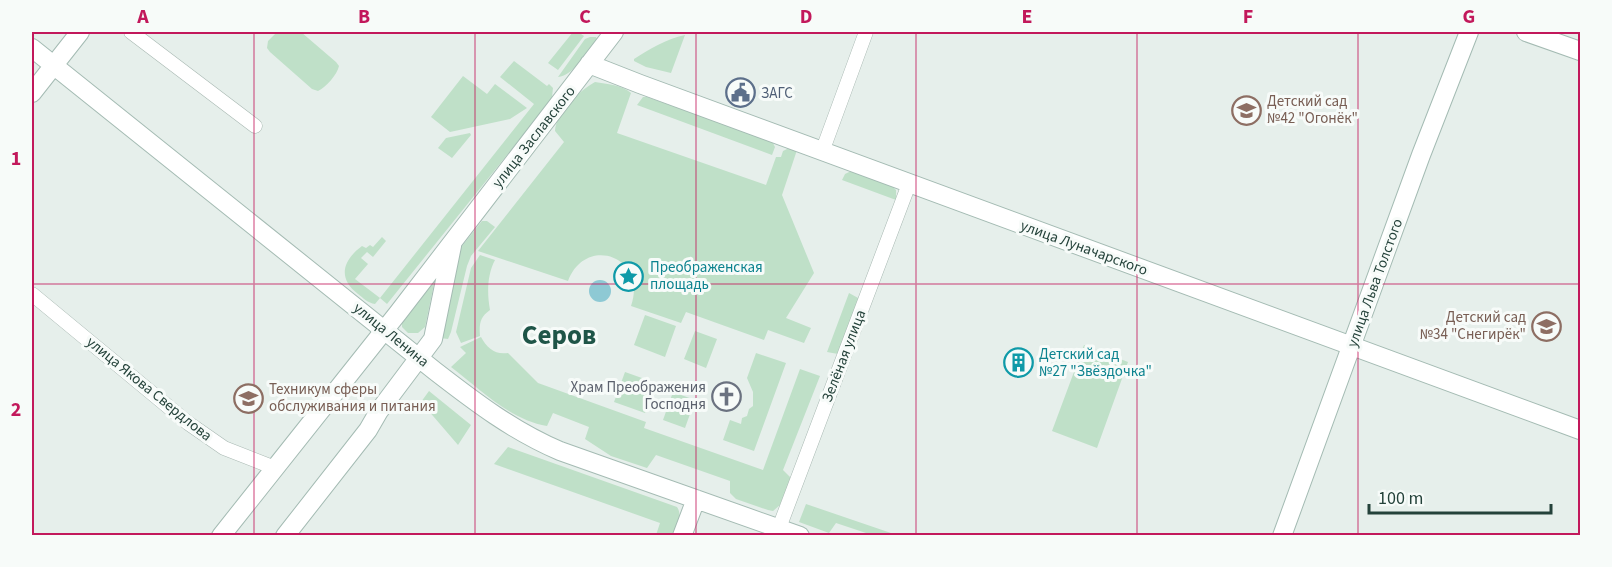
<svg xmlns="http://www.w3.org/2000/svg" width="1612" height="567" font-family="'Source Sans 3',sans-serif">
<style>
.green{fill:#bfe0c8}
.water{fill:#8ec9d4}
.lines{fill:none;stroke-linecap:round;stroke-linejoin:round}
.street-casing{stroke:#a8b8b2;stroke-width:15}
.secondary-casing{stroke:#a4bbb3;stroke-width:20}
.street{stroke:#fff;stroke-width:14}
.secondary{stroke:#fff;stroke-width:18}
.grid{fill:none;stroke:#c2185b;stroke-width:1.5;stroke-opacity:0.55}
.labels{text-anchor:middle;dominant-baseline:central;stroke-width:6;stroke-linejoin:round;paint-order:stroke}
.service-label{font-size:15px;fill:#4e5e75;stroke:#f7fbf9;text-anchor:start}
.education-label{font-size:15px;fill:#785e54;stroke:#f7fbf9;text-anchor:start}
.street-label{font-size:15px;fill:#24423a;stroke:#f7fbf9}
.culture-label{font-size:15px;fill:#0d838f;stroke:#f7fbf9;text-anchor:start}
.worship-label{font-size:15px;fill:#5b616d;stroke:#f7fbf9;text-anchor:end}
.town-label{font-size:27px;font-weight:bold;fill:#1f5548;stroke:#f7fbf9}
.neatline{fill:none;stroke:#c2185b;stroke-width:2}
.grid-label{font-size:20px;text-anchor:middle;font-weight:bold;fill:#c2185b}
</style>
<rect width="100%" height="100%" fill="#e6efeb"/>
<path class="green" d="M 277,32 L 301,32 L 336,62 L 339,66 C 337,75 326,87 318,91 L 312,89 L 270,52 L 267,48 L 268,41 Z
M 573,32 L 578,32 L 584,36 L 558,70 L 548,63 Z
M 685,35 L 671,73 L 646,67 L 634,61 L 634,59 C 650,49 666,39 685,35 Z
M 590,37 L 596,37 L 597,39 C 587,50 574,76 558,77 L 585,39 Z
M 514,61 L 547,86 L 549,84 L 553,88 L 552,97 L 548,104 L 387,304 L 380,298 L 375,304 C 368,303 363,298 358,294 C 337,278 343,260 362,246 L 366,248 L 370,245 L 373,247 L 382,237 L 386,241 L 373,257 L 367,252 L 361,258 L 368,264 L 355,279 L 380,298 L 534,104 L 500,77 Z
M 463,76 L 487,94 L 495,84 L 527,108 L 510,119 L 450,132 L 431,117 Z
M 595,82 C 607,84 622,85 631,93 L 617,133 L 766,185 L 776,157 L 781,157 L 783,151 L 789,148 L 797,150 L 782,195 L 814,273 L 786,318 L 811,328 L 804,343 L 768,330 L 764,340 L 686,312 L 681,323 L 631,306 C 648,257 586,234 568,281 L 478,251 L 564,142 L 555,131 C 556,113 580,90 595,82 Z
M 643,97 L 647,97 L 772,141 L 775,147 L 772,155 L 637,105 Z
M 470,133 L 471,135 L 452,158 L 438,148 L 446,138 Z
M 853,170 L 891,185 L 896,190 L 896,200 L 842,180 L 845,174 Z
M 482,221 L 487,221 L 495,227 L 471,256 L 467,266 L 451,332 L 448,339 L 440,338 L 458,251 Z
M 480,255 L 495,260 C 487,275 487,294 490,310 C 480,317 479,324 480,336 L 461,343 L 456,332 L 471,268 Z
M 432,281 L 434,281 L 434,284 L 425,327 L 418,333 L 408,333 L 402,327 L 402,321 Z
M 849,293 L 860,299 L 838,354 L 827,352 Z
M 645,315 L 676,326 L 665,357 L 634,345 Z
M 695,331 L 717,339 L 706,368 L 684,359 Z
M 481,337 C 487,348 495,355 508,353 L 538,383 L 646,422 L 644,428 L 763,470 L 800,369 L 820,376 L 783,470 L 791,478 L 780,505 L 773,511 L 768,510 L 736,499 L 730,493 L 730,481 L 656,455 L 647,468 L 611,456 L 585,439 L 589,427 L 553,413 L 547,426 C 510,420 480,389 451,367 L 466,353 L 460,347 Z
M 1084,345 L 1128,362 L 1097,448 L 1052,431 Z
M 756,353 L 786,363 L 754,451 L 723,440 L 730,420 L 741,424 L 742,418 L 747,416 L 749,409 L 753,406 L 753,392 L 747,378 Z
M 625,372 L 656,383 L 645,413 L 614,402 Z
M 429,391 L 471,425 L 458,445 L 421,402 Z
M 673,392 L 695,400 L 685,428 L 663,420 Z
M 508,447 L 677,507 C 683,516 677,526 673,535 L 656,535 L 660,523 L 494,464 Z
M 806,504 L 891,533 L 890,535 L 872,535 L 836,523 L 829,533 L 799,522 Z"/>
<path class="water" d="M589 291a11 11 0 1 1 22 0a11 11 0 1 1-22 0Z"/>
<g class="lines">
<defs>
<path id="street" d="M 131,32 L 255,126
M 822,152 L 866,32
M 32,294 L 188,423 L 224,448 L 275,468
M 779,528 L 909,184"/>
<path id="secondary" d="M 1526,32 L 1580,51
M 32,48 L 435,371 C 475,402 513,431 560,451 L 800,536
M 589,64 L 640,84 L 1580,430
M 32,93 L 80,32
M 221,536 L 398,313 L 614,32
M 285,536 L 368,430 L 379,411 L 433,339 L 452,246
M 682,536 L 696,499
M 1282,536 L 1421,155 L 1469,32"/>
</defs>
<use href="#street" class="street-casing"/>
<use href="#secondary" class="secondary-casing"/>
<use href="#street" class="street"/>
<use href="#secondary" class="secondary"/>
</g>
<path class="grid" d="M 254,32 L 254,536M 475,32 L 475,536M 696,32 L 696,536M 916,32 L 916,536M 1137,32 L 1137,536M 1358,32 L 1358,536M 32,284 L 1580,284"/>
<defs>
<symbol id="civic-ring" viewBox="-11 -11 22 22"><circle r="9.5" fill="#f7fbf9" stroke="#5c6f8a" stroke-width="1.5"/><path d="M-.6-6.5H3V-4.5H.6V-3L4-1V1h2V6H-6V1h2V-1L-.6-3ZM-1.2 2.5V6h2.4V2.5Z" fill="#5c6f8a"/></symbol>
<symbol id="school-ring" viewBox="-11 -11 22 22"><circle r="9.5" fill="#f7fbf9" stroke="#8d6e63" stroke-width="1.5"/><path d="M0-5L7-2L0 1L-7-2ZM-4 1L0 2.5L4 1V4Q0 6-4 4Z" fill="#8d6e63"/></symbol>
<symbol id="sight-ring" viewBox="-11 -11 22 22"><circle r="9.5" fill="#f7fbf9" stroke="#0f9aa8" stroke-width="1.5"/><path d="M0-6L1.8-2.2L6-1.7L2.9 1.2L3.7 5.4L0 3.3L-3.7 5.4L-2.9 1.2L-6-1.7L-1.8-2.2Z" fill="#0f9aa8"/></symbol>
<symbol id="building-ring" viewBox="-11 -11 22 22"><circle r="9.5" fill="#f7fbf9" stroke="#0f9aa8" stroke-width="1.5"/><path d="M-4-6H4V6H1V3H-1V6H-4ZM-2.5-4.3h1.7v1.8h-1.7ZM.8-4.3h1.7v1.8H.8ZM-2.5-1h1.7V.8h-1.7ZM.8-1h1.7V.8H.8Z" fill="#0f9aa8"/></symbol>
<symbol id="church-ring" viewBox="-11 -11 22 22"><circle r="9.5" fill="#f7fbf9" stroke="#6b7280" stroke-width="1.5"/><path d="M-1.2-6h2.4v3.5h3.3v2.4h-3.3V6h-2.4V-.1h-3.3v-2.4h3.3Z" fill="#6b7280"/></symbol>
<symbol id="university-ring" viewBox="-11 -11 22 22"><circle r="9.5" fill="#f7fbf9" stroke="#8d6e63" stroke-width="1.5"/><path d="M0-5L7-2L0 1L-7-2ZM-4 1L0 2.5L4 1V4Q0 6-4 4Z" fill="#8d6e63"/></symbol>
</defs>
<g fill-rule="evenodd">
<use href="#civic-ring" x="724" y="76" width="33" height="33"/>
<use href="#school-ring" x="1230" y="94" width="33" height="33"/>
<use href="#sight-ring" x="612" y="260" width="33" height="33"/>
<use href="#school-ring" x="1530" y="310" width="33" height="33"/>
<use href="#building-ring" x="1002" y="346" width="33" height="33"/>
<use href="#church-ring" x="710" y="380" width="33" height="33"/>
<use href="#university-ring" x="232" y="382" width="33" height="33"/>
</g>
<g class="labels">
<g class="service-label">
<text x="761" y="93">ЗАГС</text>
</g>
<g class="education-label">
<text x="1267" y="101">Детский сад<tspan x="1267" dy="17">№42 "Огонёк"</tspan></text>
<text x="1526" y="317" text-anchor="end">Детский сад<tspan x="1526" dy="17">№34 "Снегирёк"</tspan></text>
<text x="269" y="389">Техникум сферы<tspan x="269" dy="17">обслуживания и питания</tspan></text>
</g>
<g class="street-label">
<text transform="translate(534 137) rotate(-52)">улица Заславского</text>
<text transform="translate(1084 248) rotate(20)">улица Луначарского</text>
<text transform="translate(1375 283) rotate(-70)">улица Льва Толстого</text>
<text transform="translate(391 335) rotate(39)">улица Ленина</text>
<text transform="translate(844 356) rotate(-69)">Зелёная улица</text>
<text transform="translate(149 389) rotate(39)">улица Якова Свердлова</text>
</g>
<g class="culture-label">
<text x="650" y="267">Преображенская<tspan x="650" dy="17">площадь</tspan></text>
<text x="1039" y="354">Детский сад<tspan x="1039" dy="17">№27 "Звёздочка"</tspan></text>
</g>
<g class="worship-label">
<text x="706" y="387">Храм Преображения<tspan x="706" dy="17">Господня</tspan></text>
</g>
<g class="town-label">
<text x="559" y="335">Серов</text>
</g>
</g>
<rect width="1612" height="567" fill="none" stroke="#f7fbf9" stroke-width="66"/>
<path d="M1369 504v9h182v-9" fill="none" stroke="#24423a" stroke-width="3"/>
<text x="1378" y="504" font-size="18" fill="#24423a" stroke="#f7fbf9" stroke-width="4.5" paint-order="stroke">100 m</text>
<rect x="33" y="33" width="1546" height="501" class="neatline"/>
<g class="grid-label">
<text x="143" y="23">A</text>
<text x="364" y="23">B</text>
<text x="585" y="23">C</text>
<text x="806" y="23">D</text>
<text x="1027" y="23">E</text>
<text x="1248" y="23">F</text>
<text x="1469" y="23">G</text>
<text x="16" y="165">1</text>
<text x="16" y="416">2</text>
</g>
</svg>
